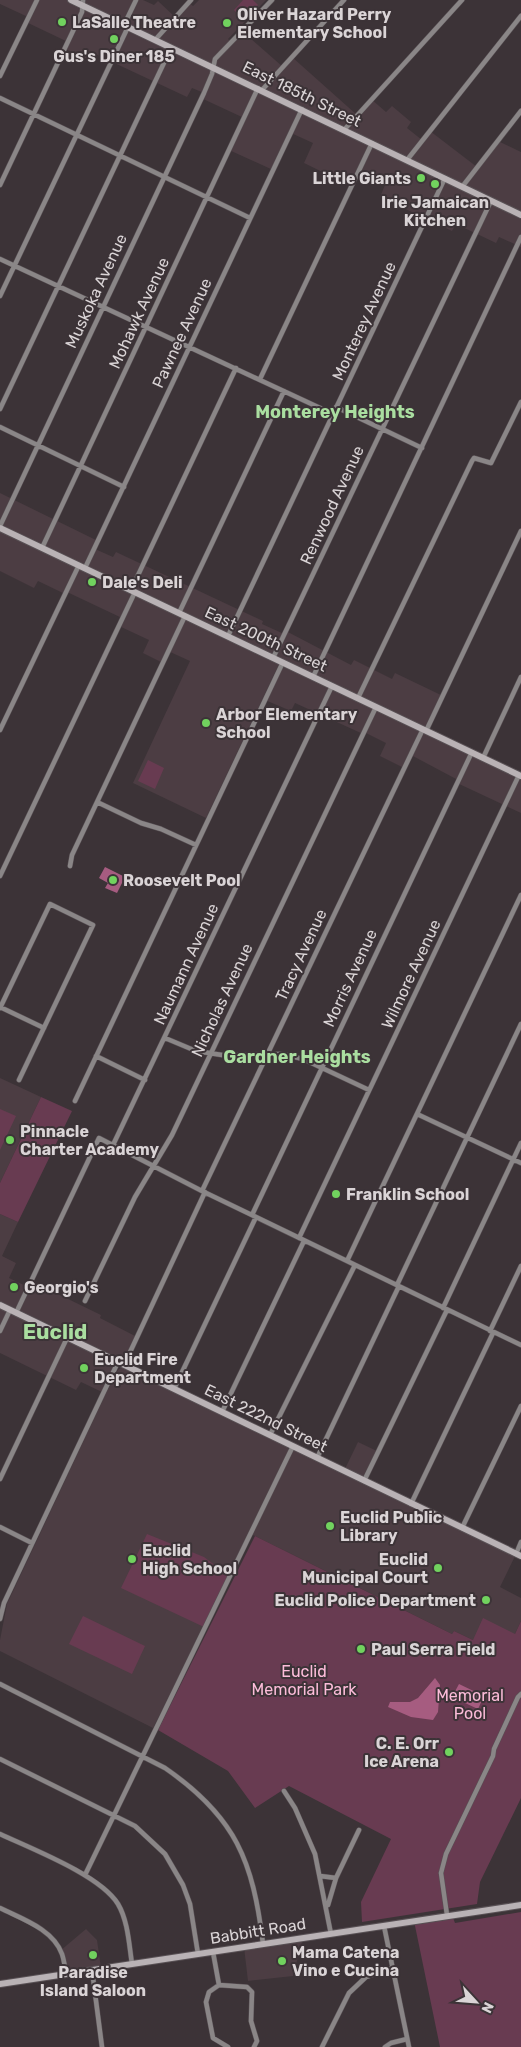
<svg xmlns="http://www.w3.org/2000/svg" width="521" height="2047" font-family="Rubik,sans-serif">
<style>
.built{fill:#4c3d43}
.green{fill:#683b51}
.water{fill:#a65c80}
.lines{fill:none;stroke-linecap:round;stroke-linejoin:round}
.street-casing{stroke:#585054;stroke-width:5.5}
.secondary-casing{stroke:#585054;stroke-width:8}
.street{stroke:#8a8687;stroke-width:4.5}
.secondary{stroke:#b9b2b5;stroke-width:6}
.poi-dot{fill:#71d25e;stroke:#3c3337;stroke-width:2}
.labels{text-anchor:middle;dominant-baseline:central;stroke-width:4;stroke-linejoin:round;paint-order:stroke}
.poi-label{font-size:16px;font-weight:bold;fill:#dad4d6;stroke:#3c3337;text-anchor:start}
.street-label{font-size:16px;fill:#dad4d6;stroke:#3c3337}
.park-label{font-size:16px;fill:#fcbcd9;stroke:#3c3337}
.neighbourhood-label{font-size:18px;font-weight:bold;fill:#aadea0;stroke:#3c3337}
.district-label{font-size:21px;font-weight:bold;fill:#aadea0;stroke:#3c3337}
</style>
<rect width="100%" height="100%" fill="#3c3337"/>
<path class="built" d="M 0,0 L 143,0 L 154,5 L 158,1 L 175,17 L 189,3 L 193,6 L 199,0 L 266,0 L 228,39 L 231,42 L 242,31 L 283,67 L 292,57 L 357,115 L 371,99 L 386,112 L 392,106 L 411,122 L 407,128 L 422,140 L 430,131 L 477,167 L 498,141 L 521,152 L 521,247 L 499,237 L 496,243 L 456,224 L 452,231 L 380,197 L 385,185 L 358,173 L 351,186 L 304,163 L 313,143 L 291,133 L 273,170 L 229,150 L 244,118 L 201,98 L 204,93 L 192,88 L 187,97 L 93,53 L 89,60 L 65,49 L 68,42 L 26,22 L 28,17 L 0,4 Z
M 0,493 L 98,541 L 95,549 L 113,557 L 116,552 L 263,621 L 262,624 L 284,634 L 286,631 L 351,665 L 354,660 L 392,679 L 395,673 L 443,696 L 427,731 L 521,776 L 521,813 L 457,783 L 458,780 L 411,755 L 404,768 L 380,756 L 386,743 L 364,732 L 363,734 L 295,703 L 291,711 L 265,700 L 283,662 L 206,629 L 279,664 L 206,818 L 133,783 L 190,661 L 168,651 L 163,663 L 143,653 L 149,640 L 119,626 L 122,618 L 67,592 L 65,594 L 38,581 L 34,588 L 0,571 Z
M 0,1078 L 41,1097 L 0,1183 Z
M 0,1214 L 18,1222 L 2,1256 L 16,1263 L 9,1278 L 28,1287 L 31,1281 L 101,1315 L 100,1318 L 137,1337 L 124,1365 L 118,1362 L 104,1393 L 81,1382 L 76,1390 L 0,1353 Z
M 122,1367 L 288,1447 L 288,1453 L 224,1587 L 153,1728 L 0,1651 L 0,1640 L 7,1604 L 109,1387 L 118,1370 Z
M 358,1442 L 379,1452 L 364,1481 L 516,1554 L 500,1587 L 521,1598 L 521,1621 L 515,1634 L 473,1640 L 454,1631 L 452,1634 L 251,1534 L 293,1446 L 344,1471 Z
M 86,1929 L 97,1940 L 101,1968 L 66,1973 L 60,1951 Z
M 303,1938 L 293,1976 L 248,1981 L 244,1947 Z"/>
<path class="green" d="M 243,0 L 253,0 L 258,5 L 243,20 L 234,10 Z
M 148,760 L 164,768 L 155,789 L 138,781 Z
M 41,1097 L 72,1111 L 18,1222 L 0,1214 L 0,1183 Z
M 0,1109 L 16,1116 L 0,1150 Z
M 147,1534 L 204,1557 L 229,1576 L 204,1627 L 121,1588 Z
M 255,1536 L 452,1634 L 454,1631 L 473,1640 L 483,1618 L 515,1634 L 521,1621 L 521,1798 L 480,1882 L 477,1904 L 362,1922 L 361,1902 L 391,1839 L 289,1786 L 255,1808 L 228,1771 L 158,1730 Z
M 83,1616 L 145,1646 L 132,1674 L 69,1644 Z
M 521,1912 L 521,2047 L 440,2047 L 414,1921 L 452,1915 L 455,1923 Z"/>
<path class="water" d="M 105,867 L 125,877 L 117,893 L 105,888 L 108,883 L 99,878 Z
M 435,1678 L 440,1685 L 438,1712 L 433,1720 L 411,1717 L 388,1707 L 390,1702 L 410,1702 L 418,1698 Z
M 459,1684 L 484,1696 L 478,1709 L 452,1697 Z"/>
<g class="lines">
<defs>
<path id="street" d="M 124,25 L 136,0
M 155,40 L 191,0
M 0,76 L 37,0
M 262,90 L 344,0
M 0,98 L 250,218
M 344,130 L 462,0
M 407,160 L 521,16
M 0,185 L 82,12 L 83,0
M 462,187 L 521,111
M 0,259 L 333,414
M 0,296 L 128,27
M 260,379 L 372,143
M 336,407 L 422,448
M 0,409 L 171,48
M 0,427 L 124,487
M 0,526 L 204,93 L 212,74 L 215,59 L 272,0
M 42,548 L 258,88
M 85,568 L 302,109
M 131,590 L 236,368
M 179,613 L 284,391
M 228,636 L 445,178
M 273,658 L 491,201
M 313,677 L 521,237
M 358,698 L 472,461 L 474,458 L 491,463 L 521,402
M 0,730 L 79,565
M 426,731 L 521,531
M 483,758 L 521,677
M 97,802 L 141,823 L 161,829 L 196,845
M 70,866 L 72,855 L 185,616
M 0,876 L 135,592
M 0,1007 L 44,1028
M 0,1008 L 50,904 L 93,925 L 19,1080
M 165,1038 L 196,1051 L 222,1055 L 282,1054 L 303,1059 L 369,1090
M 96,1056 L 145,1080
M 75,1101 L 283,662
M 417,1114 L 521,1163
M 113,1145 L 332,686
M 202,1191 L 423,729
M 252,1215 L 472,752
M 299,1238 L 519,775
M 347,1261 L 521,895
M 397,1285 L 521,1024
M 85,1301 L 135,1197 L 172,1135 L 376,707
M 443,1308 L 521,1143
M 16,1313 L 99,1138 L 202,1191 L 521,1345
M 0,1331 L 10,1310
M 490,1331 L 521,1266
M 124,1365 L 205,1192
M 174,1389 L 256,1217
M 222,1412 L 304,1241
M 270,1435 L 355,1265
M 317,1458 L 399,1286
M 0,1479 L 67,1338
M 364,1481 L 447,1310
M 411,1504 L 493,1333
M 0,1527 L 32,1543
M 462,1528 L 521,1406
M 516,1554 L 521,1542
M 0,1619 L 4,1603 L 118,1362
M 0,1684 L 165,1768 C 236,1817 253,1861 263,1944
M 0,1759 L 135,1826 L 165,1854 L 183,1885 L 190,1904 L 198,1954
M 284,1791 L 295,1808 L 315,1854 L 331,1934
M 0,1834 C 32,1849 100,1875 118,1904 C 128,1921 129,1944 132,1964
M 85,1875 L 293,1446
M 320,1876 L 336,1878
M 328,1905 L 336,1878 L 359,1830
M 0,1908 C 22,1919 53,1929 62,1954 C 64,1960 65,1967 66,1973
M 447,1915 L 441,1873 L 446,1854 L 493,1756 L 494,1749 L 518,1697 L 521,1694
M 384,1926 L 409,2047
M 213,1952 L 219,1985
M 92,1970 L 102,2047
M 228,2047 L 213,2038 L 206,2002 L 209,1992 L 219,1985 L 247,1987 L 252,1992 L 251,2021 L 257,2041 L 254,2047
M 322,2047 L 349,1993 L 366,1977 L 392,1968
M 385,2047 L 391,2043 L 407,2039"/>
<path id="secondary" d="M 71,0 L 521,215
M 0,528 L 521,776
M 0,1305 L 521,1556
M 0,1984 L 521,1905"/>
</defs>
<use href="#street" class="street-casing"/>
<use href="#secondary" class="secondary-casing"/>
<use href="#street" class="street"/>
<use href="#secondary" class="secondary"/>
</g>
<g class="poi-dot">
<circle cx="62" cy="22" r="5"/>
<circle cx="227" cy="23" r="5"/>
<circle cx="114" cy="39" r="5"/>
<circle cx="421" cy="178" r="5"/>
<circle cx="435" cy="184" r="5"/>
<circle cx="92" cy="582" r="5"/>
<circle cx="206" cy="723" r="5"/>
<circle cx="113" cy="880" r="5"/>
<circle cx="10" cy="1140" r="5"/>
<circle cx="336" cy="1194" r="5"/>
<circle cx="14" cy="1287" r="5"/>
<circle cx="84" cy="1368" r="5"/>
<circle cx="330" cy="1526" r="5"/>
<circle cx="132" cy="1559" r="5"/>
<circle cx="438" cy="1568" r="5"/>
<circle cx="486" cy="1600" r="5"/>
<circle cx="361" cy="1649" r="5"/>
<circle cx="449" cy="1752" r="5"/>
<circle cx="93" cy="1955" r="5"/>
<circle cx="282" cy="1961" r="5"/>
</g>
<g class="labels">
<g class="poi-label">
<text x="237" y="14">Oliver Hazard Perry<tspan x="237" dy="18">Elementary School</tspan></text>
<text x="72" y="22">LaSalle Theatre</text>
<text x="114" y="56" text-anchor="middle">Gus's Diner 185</text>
<text x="411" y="178" text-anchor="end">Little Giants</text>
<text x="435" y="202" text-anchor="middle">Irie Jamaican<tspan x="435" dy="18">Kitchen</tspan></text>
<text x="102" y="582">Dale's Deli</text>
<text x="216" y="714">Arbor Elementary<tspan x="216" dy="18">School</tspan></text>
<text x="123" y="880">Roosevelt Pool</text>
<text x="20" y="1131">Pinnacle<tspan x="20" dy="18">Charter Academy</tspan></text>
<text x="346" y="1194">Franklin School</text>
<text x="24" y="1287">Georgio's</text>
<text x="94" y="1359">Euclid Fire<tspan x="94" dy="18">Department</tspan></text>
<text x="340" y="1517">Euclid Public<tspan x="340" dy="18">Library</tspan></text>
<text x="142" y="1550">Euclid<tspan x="142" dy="18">High School</tspan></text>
<text x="428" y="1559" text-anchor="end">Euclid<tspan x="428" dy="18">Municipal Court</tspan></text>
<text x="476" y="1600" text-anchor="end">Euclid Police Department</text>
<text x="371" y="1649">Paul Serra Field</text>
<text x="439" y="1743" text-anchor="end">C. E. Orr<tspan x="439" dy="18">Ice Arena</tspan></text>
<text x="292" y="1952">Mama Catena<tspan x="292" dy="18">Vino e Cucina</tspan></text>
<text x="93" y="1972" text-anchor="middle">Paradise<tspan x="93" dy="18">Island Saloon</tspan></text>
</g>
<g class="street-label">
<text transform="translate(302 94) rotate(26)">East 185th Street</text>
<text transform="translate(96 291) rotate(-65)">Muskoka Avenue</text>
<text transform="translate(139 313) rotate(-65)">Mohawk Avenue</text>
<text transform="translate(364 321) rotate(-65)">Monterey Avenue</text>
<text transform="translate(182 333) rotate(-65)">Pawnee Avenue</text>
<text transform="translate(332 505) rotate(-65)">Renwood Avenue</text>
<text transform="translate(266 639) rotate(25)">East 200th Street</text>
<text transform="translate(301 955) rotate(-65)">Tracy Avenue</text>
<text transform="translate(186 964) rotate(-65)">Naumann Avenue</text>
<text transform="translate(411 974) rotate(-65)">Wilmore Avenue</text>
<text transform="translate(350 978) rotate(-65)">Morris Avenue</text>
<text transform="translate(222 1000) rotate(-65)">Nicholas Avenue</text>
<text transform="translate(266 1418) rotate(26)">East 222nd Street</text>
<text transform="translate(258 1931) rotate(-9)">Babbitt Road</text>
</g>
<g class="park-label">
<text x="304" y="1671">Euclid<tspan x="304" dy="18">Memorial Park</tspan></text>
<text x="470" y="1695">Memorial<tspan x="470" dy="18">Pool</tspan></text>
</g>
<g class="neighbourhood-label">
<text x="335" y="412">Monterey Heights</text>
<text x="297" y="1057">Gardner Heights</text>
</g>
<g class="district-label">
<text x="55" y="1331">Euclid</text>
</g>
</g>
<g transform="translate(476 2002) rotate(116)" stroke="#3c3337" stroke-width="4" paint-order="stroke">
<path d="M0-4L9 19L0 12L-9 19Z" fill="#dad4d6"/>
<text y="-8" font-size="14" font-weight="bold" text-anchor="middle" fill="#dad4d6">N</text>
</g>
</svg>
